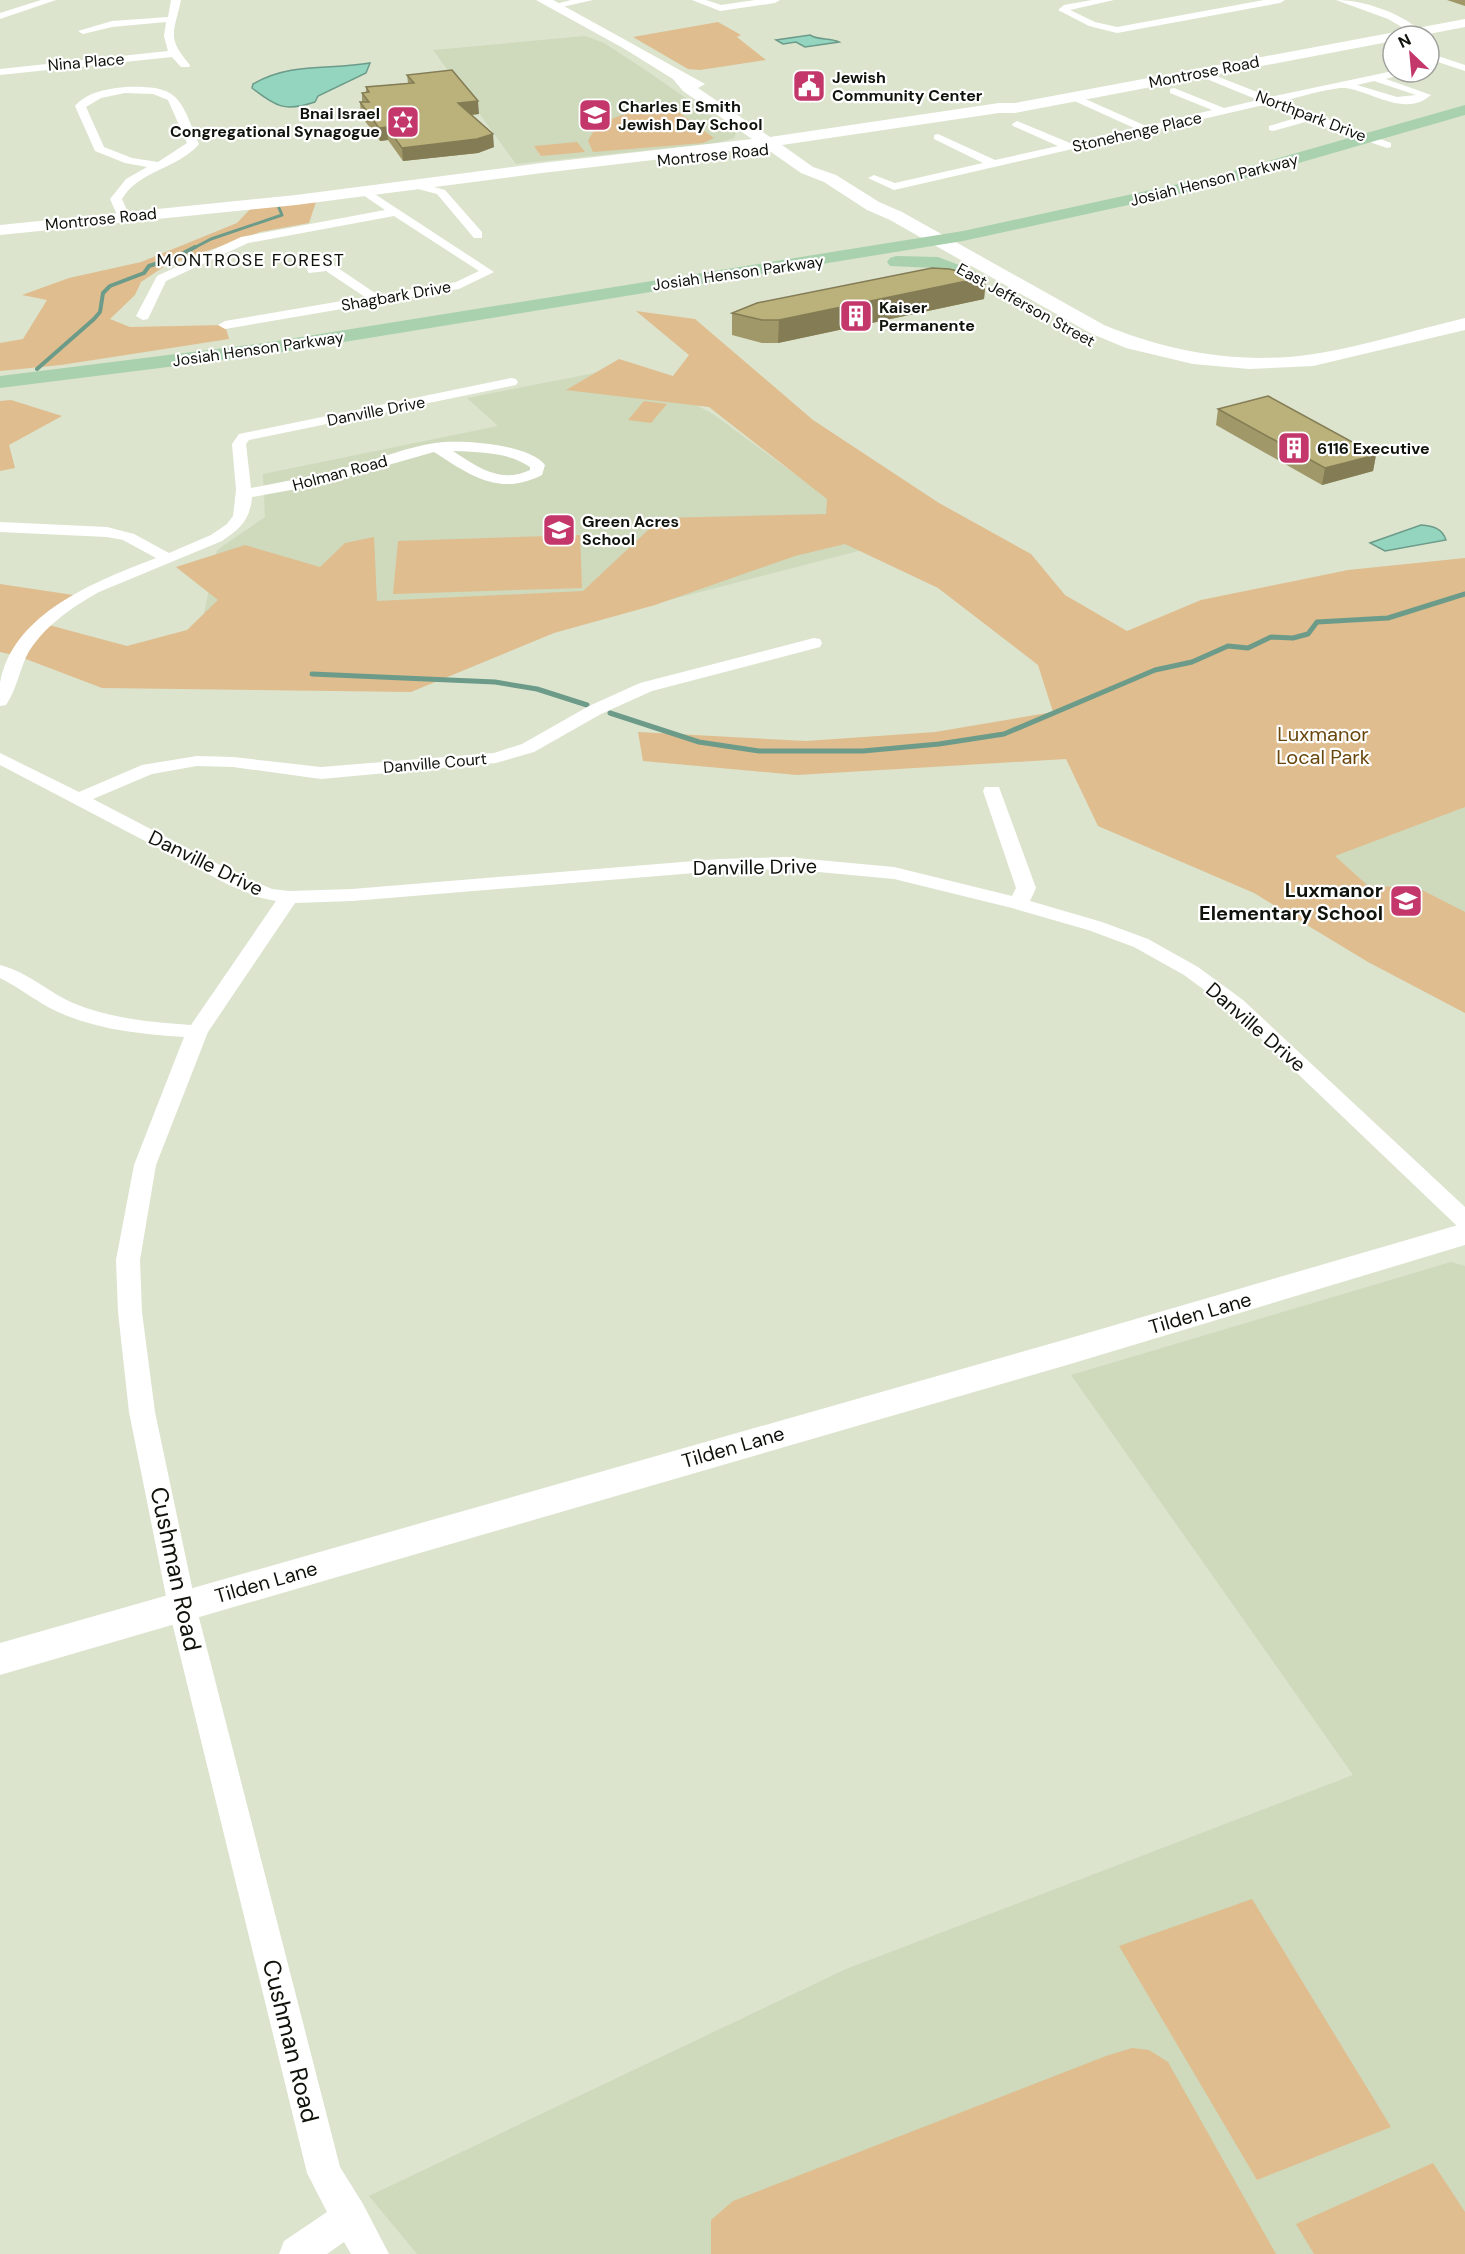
<svg xmlns="http://www.w3.org/2000/svg" width="1465" height="2254" font-family="'DM Sans',sans-serif">
<style>
.built{fill:#cfd9bc}
.green{fill:#dfbd8e}
.water{fill:#93d5bf;stroke:#6c9b89;stroke-width:1.5}
.lines{fill:none;stroke-linecap:round;stroke-linejoin:round}
.stream-far2{stroke:#6c9b89;stroke-width:3}
.stream-far1{stroke:#6c9b89;stroke-width:4}
.stream{stroke:#6c9b89;stroke-width:5}
.street{fill:#fff;fill-rule:evenodd}
.secondary{fill:#fff;fill-rule:evenodd}
.primary{fill:#a9d1ad;fill-rule:evenodd}
.wall{fill:#a19869}
.shaded-wall{fill:#837c55}
.building{fill:#bbb17a;stroke:#837c55;stroke-width:1.5}
.labels{text-anchor:middle;dominant-baseline:central;stroke-width:4.5;stroke-linejoin:round;paint-order:stroke}
.far-street-label{font-size:16px;fill:#10130b;stroke:#fff}
.far-poi-label{font-size:16px;font-weight:bold;fill:#10130b;stroke:#fff;text-anchor:start}
.far-neighbourhood-label{font-size:18px;letter-spacing:1.5px;fill:#10130b;stroke:#fff}
.park-label{font-size:20px;fill:#68460c;stroke:#fff}
.street-label{font-size:20px;fill:#10130b;stroke:#fff}
.poi-label{font-size:20px;font-weight:bold;fill:#10130b;stroke:#fff;text-anchor:end}
.near-street-label{font-size:24px;fill:#10130b;stroke:#fff}
</style>
<rect width="100%" height="100%" fill="#dce4ce"/>
<path class="built" d="M 585,36 L 604,43 L 644,69 L 736,133 L 734,138 L 717,143 L 516,164 L 433,50 Z
M 625,367 L 713,414 L 889,543 L 376,676 L 198,643 L 217,550 L 265,517 L 263,474 L 498,426 L 467,398 Z
M 1465,787 L 1465,973 L 1306,869 Z
M 1451,1262 L 1465,1266 L 1465,2254 L 417,2254 L 369,2196 L 846,1969 L 1353,1775 L 1071,1375 Z"/>
<path class="green" d="M 718,22 L 741,35 L 737,37 L 766,60 L 700,70 L 688,69 L 633,37 Z
M 670,106 L 714,138 L 703,143 L 593,152 L 588,141 C 600,113 644,110 670,106 Z
M 577,142 L 585,152 L 541,156 L 534,146 Z
M 318,196 L 309,223 L 260,232 L 165,266 L 141,282 L 135,295 L 110,319 L 130,327 L 225,325 L 229,339 L 61,365 L 0,371 L 0,343 L 23,339 L 47,300 L 22,295 L 69,278 L 141,262 L 237,223 L 255,204 Z
M 636,311 L 695,319 L 813,420 L 939,503 L 1031,554 L 1065,595 L 1127,631 L 1201,600 L 1348,570 L 1465,558 L 1465,807 L 1335,856 L 1367,885 L 1420,889 L 1465,912 L 1465,1013 L 1368,962 L 1254,893 L 1098,826 L 1066,759 L 797,775 L 643,761 L 638,732 L 806,741 L 935,732 L 1053,712 L 1038,665 L 938,588 L 845,544 L 795,556 L 655,605 L 554,633 L 411,692 L 102,688 L 18,656 L 0,652 L 0,584 L 80,596 L 45,624 L 127,646 L 187,630 L 218,600 L 176,567 L 245,545 L 320,567 L 345,543 L 374,537 L 377,601 L 583,591 L 661,518 L 826,514 L 827,499 L 709,407 L 566,390 L 619,359 L 673,376 L 689,355 Z
M 11,400 L 62,416 L 9,445 L 15,468 L 0,471 L 0,401 Z
M 644,401 L 667,404 L 651,423 L 628,420 Z
M 580,535 L 582,588 L 393,594 L 398,541 Z
M 1252,1899 L 1391,2127 L 1257,2180 L 1119,1946 Z
M 1132,2048 L 1149,2050 L 1168,2062 L 1276,2254 L 711,2254 L 711,2220 L 733,2201 L 1106,2056 Z
M 1433,2163 L 1465,2212 L 1465,2254 L 1314,2254 L 1296,2224 Z"/>
<path class="water" d="M 810,35 C 820,41 829,37 839,42 L 805,47 L 796,42 L 783,44 L 776,40 Z
M 370,63 L 366,73 L 318,96 L 315,102 C 285,112 276,107 252,88 L 253,84 C 291,62 329,70 370,63 Z
M 1421,525 C 1433,526 1442,528 1446,540 L 1385,551 L 1370,543 Z"/>
<g class="lines">
<path class="stream-far2" d="M 192,249 L 211,239 L 282,215 L 279,208"/>
<path class="stream-far1" d="M 37,369 L 94,319 L 100,312 L 103,293 L 110,286 L 144,273 L 149,266 L 174,258 L 195,247"/>
<path class="stream" d="M 312,674 L 495,682 L 537,689 L 587,705
M 610,713 L 699,742 L 759,751 L 863,751 L 939,744 L 1004,734 L 1155,670 L 1192,662 L 1228,646 L 1248,648 L 1271,637 L 1293,638 L 1308,634 L 1317,622 L 1388,618 L 1465,594"/>
<path class="street" d="M 41,0 L 56,0 L 0,19 L 0,13 Z
M 171,0 L 181,0 C 174,33 166,37 190,65 L 189,67 L 181,67 L 172,57 L 0,75 L 0,69 L 168,51 L 164,36 L 166,22 L 112,27 L 83,34 L 78,31 L 112,21 L 168,17 Z
M 571,0 L 593,0 L 553,9 L 548,6 Z
M 692,0 L 706,0 L 721,5 L 755,0 L 780,0 L 775,3 L 720,11 Z
M 1092,0 L 1114,0 L 1070,10 L 1095,22 L 1117,27 L 1264,0 L 1285,0 L 1280,3 L 1117,33 L 1089,26 L 1058,10 L 1064,5 Z
M 1336,0 C 1363,0 1402,13 1422,32 L 1414,34 L 1388,19 Z
M 1429,53 L 1465,65 L 1465,71 L 1429,59 Z
M 1201,70 L 1270,97 L 1393,71 L 1408,72 L 1386,79 L 1431,95 C 1405,118 1372,91 1345,88 C 1332,87 1295,98 1280,102 L 1391,143 L 1391,147 L 1387,148 L 1309,121 L 1273,131 L 1269,130 L 1269,126 L 1299,117 L 1268,104 L 894,190 L 868,178 L 874,175 L 895,183 L 983,163 L 934,139 L 934,135 L 938,134 L 995,160 L 1058,146 L 1013,126 L 1012,124 L 1017,121 L 1070,143 L 1134,128 L 1070,99 L 1069,97 L 1074,94 L 1146,126 L 1212,110 L 1170,93 L 1170,89 L 1174,88 L 1224,108 L 1258,100 L 1197,75 L 1196,73 ZM 1374,81 L 1416,95 L 1397,97 L 1357,85 Z
M 125,87 C 180,85 180,98 199,144 C 178,169 139,170 122,199 L 130,217 L 124,221 L 118,217 L 110,199 L 126,179 L 147,167 L 125,163 L 95,151 L 75,106 C 87,92 107,89 125,87 ZM 125,93 L 153,94 L 168,100 L 187,143 L 158,162 L 132,158 L 104,147 L 86,107 L 101,98 Z
M 422,184 L 445,190 L 482,232 L 482,238 L 474,238 L 437,194 L 418,189 L 418,185 Z
M 364,187 L 494,272 L 459,289 L 225,329 L 218,325 L 225,321 L 365,297 L 326,271 L 309,273 L 307,270 L 309,267 L 332,264 L 378,295 L 456,282 L 479,271 L 394,216 L 248,243 L 166,281 L 148,319 L 143,320 L 136,316 L 157,276 L 241,237 L 385,210 L 360,193 L 360,189 Z
M 511,378 L 516,379 L 518,382 L 516,385 L 249,440 L 246,444 L 251,488 C 286,481 321,475 355,465 C 381,458 408,447 435,443 C 460,439 529,444 545,465 L 542,475 C 499,497 470,475 434,452 L 318,485 L 252,497 C 250,520 240,529 222,541 L 99,592 C 72,607 40,629 26,657 C 19,673 16,690 6,705 L 0,706 C 0,699 0,690 0,683 C 13,612 97,581 156,558 L 123,540 L 107,537 L 0,532 L 0,522 L 107,527 L 134,534 L 169,553 L 211,535 L 227,524 L 233,516 L 236,490 L 232,444 L 239,434 ZM 453,451 C 478,452 509,452 530,467 L 530,470 C 501,484 477,467 453,451 Z
M 814,638 L 820,639 L 822,643 L 820,647 L 652,691 L 601,714 L 534,752 L 496,763 L 321,779 L 233,767 L 197,766 L 152,774 L 93,799 L 243,877 L 272,889 L 289,891 L 352,889 L 719,859 L 786,857 L 894,867 L 1012,896 L 1016,888 L 983,791 L 985,787 L 999,787 L 1036,888 L 1030,901 L 1102,922 L 1148,939 L 1198,967 L 1243,1000 L 1465,1207 L 1465,1228 L 1457,1226 L 1229,1008 L 1184,975 L 1134,947 L 1088,930 L 1012,908 L 894,879 L 786,869 L 719,871 L 352,901 L 295,903 L 208,1032 L 156,1165 L 140,1260 L 142,1312 L 155,1412 L 196,1606 L 340,2167 L 363,2204 L 389,2254 L 351,2254 L 344,2242 L 327,2254 L 279,2254 L 284,2241 L 327,2212 L 307,2173 L 168,1606 L 129,1412 L 118,1312 L 116,1260 L 134,1165 L 184,1037 C 141,1034 96,1030 56,1011 C 37,1002 20,988 0,978 L 0,965 C 28,972 48,992 73,1003 C 111,1019 151,1022 191,1025 L 276,901 L 261,898 L 229,885 L 0,765 L 0,753 L 79,792 L 142,765 L 197,756 L 233,757 L 321,767 L 494,753 L 522,744 L 589,706 L 640,683 Z"/>
<path class="secondary" d="M 536,0 L 553,0 L 705,84 L 698,88 L 770,137 L 999,103 L 1015,103 L 1465,19 L 1465,27 L 1418,36 L 1393,36 L 1393,41 L 1015,113 L 999,113 L 782,145 L 813,167 L 836,175 L 879,202 L 902,212 L 1104,325 C 1169,352 1243,365 1314,354 C 1364,346 1415,330 1465,318 L 1465,330 L 1313,366 L 1249,369 L 1193,364 L 1126,348 L 1090,333 L 890,220 L 867,210 L 824,182 L 801,173 L 764,147 L 542,173 L 296,205 L 0,235 L 0,225 L 296,195 L 542,163 L 752,139 L 683,91 L 673,79 L 623,48 Z
M 1465,1223 L 1465,1245 L 1067,1365 L 0,1675 L 0,1643 L 1067,1339 Z"/>
<path class="primary" d="M 1465,105 L 1465,115 L 1229,183 L 963,241 L 264,355 L 0,388 L 0,376 L 264,343 L 963,231 L 1219,175 Z
M 896,256 L 938,257 L 975,271 L 977,275 L 975,279 L 961,279 L 935,268 L 890,266 L 887,262 L 890,258 Z"/>
</g>
<path class="wall" d="M 1447,0 L 1465,0 L 1465,6 Z
M 407,75 L 479,114 L 471,115 L 494,147 L 478,153 L 403,161 L 388,140 L 380,141 L 361,116 L 360,102 L 362,102 L 362,93 L 366,92 L 366,87 L 408,83 Z
M 986,277 L 984,299 L 778,343 L 762,343 L 732,335 L 732,313 Z
M 1218,409 L 1376,455 L 1373,471 L 1322,485 L 1216,425 Z"/>
<path class="shaded-wall" d="M 478,101 L 479,114 L 458,116 L 458,103 Z
M 387,127 L 388,140 L 380,141 L 379,128 Z
M 493,134 L 494,147 L 478,153 L 403,161 L 402,148 Z
M 986,277 L 984,299 L 778,343 L 779,320 Z
M 1376,455 L 1373,471 L 1322,485 L 1325,468 Z"/>
<path class="building" d="M 452,70 L 478,101 L 458,103 L 493,134 L 477,139 L 402,148 L 387,127 L 379,128 L 360,102 L 369,102 L 362,93 L 369,92 L 366,87 L 414,83 L 407,75 Z
M 932,268 L 949,269 L 986,277 L 779,320 L 762,320 L 732,313 L 757,303 Z
M 1268,396 L 1376,455 L 1325,468 L 1218,409 Z"/>
<defs>
<symbol id="civic-square" viewBox="-11 -11 22 22"><rect x="-9" y="-9" width="18" height="18" rx="4" fill="#c3376b" stroke="#fff"/><path d="M-.6-6.5H3V-4.5H.6V-3L4-1V1h2V6H-6V1h2V-1L-.6-3ZM-1.2 2.5V6h2.4V2.5Z" fill="#fff"/></symbol>
<symbol id="school-square" viewBox="-11 -11 22 22"><rect x="-9" y="-9" width="18" height="18" rx="4" fill="#c3376b" stroke="#fff"/><path d="M0-5L7-2L0 1L-7-2ZM-4 1L0 2.5L4 1V4Q0 6-4 4Z" fill="#fff"/></symbol>
<symbol id="synagogue-square" viewBox="-11 -11 22 22"><rect x="-9" y="-9" width="18" height="18" rx="4" fill="#c3376b" stroke="#fff"/><path d="M0-6.5L5.6 3.2H-5.6ZM0 6.5L5.6-3.2H-5.6Z" fill="#fff"/></symbol>
<symbol id="building-square" viewBox="-11 -11 22 22"><rect x="-9" y="-9" width="18" height="18" rx="4" fill="#c3376b" stroke="#fff"/><path d="M-4-6H4V6H1V3H-1V6H-4ZM-2.5-4.3h1.7v1.8h-1.7ZM.8-4.3h1.7v1.8H.8ZM-2.5-1h1.7V.8h-1.7ZM.8-1h1.7V.8H.8Z" fill="#fff"/></symbol>
</defs>
<g fill-rule="evenodd">
<use href="#civic-square" x="790" y="67" width="38" height="38"/>
<use href="#school-square" x="576" y="96" width="38" height="38"/>
<use href="#synagogue-square" x="384" y="103" width="38" height="38"/>
<use href="#building-square" x="837" y="297" width="38" height="38"/>
<use href="#building-square" x="1275" y="429" width="38" height="38"/>
<use href="#school-square" x="540" y="511" width="38" height="38"/>
<use href="#school-square" x="1387" y="882" width="38" height="38"/>
</g>
<g class="labels">
<g class="far-street-label">
<text transform="translate(86 62) rotate(-5)">Nina Place</text>
<text transform="translate(1204 72) rotate(-11)">Montrose Road</text>
<text transform="translate(1311 116) rotate(21)">Northpark Drive</text>
<text transform="translate(1137 132) rotate(-13)">Stonehenge Place</text>
<text transform="translate(713 155) rotate(-6)">Montrose Road</text>
<text transform="translate(1214 180) rotate(-14)">Josiah Henson Parkway</text>
<text transform="translate(101 219) rotate(-6)">Montrose Road</text>
<text transform="translate(738 273) rotate(-8)">Josiah Henson Parkway</text>
<text transform="translate(396 296) rotate(-10)">Shagbark Drive</text>
<text transform="translate(1026 305) rotate(29)">East Jefferson Street</text>
<text transform="translate(258 349) rotate(-8)">Josiah Henson Parkway</text>
<text transform="translate(376 411) rotate(-11)">Danville Drive</text>
<text transform="translate(340 473) rotate(-15)">Holman Road</text>
<text transform="translate(435 763) rotate(-5)">Danville Court</text>
</g>
<g class="far-poi-label">
<text x="832" y="77">Jewish<tspan x="832" dy="18">Community Center</tspan></text>
<text x="618" y="106">Charles E Smith<tspan x="618" dy="18">Jewish Day School</tspan></text>
<text x="380" y="113" text-anchor="end">Bnai Israel<tspan x="380" dy="18">Congregational Synagogue</tspan></text>
<text x="879" y="307">Kaiser<tspan x="879" dy="18">Permanente</tspan></text>
<text x="1317" y="448">6116 Executive</text>
<text x="582" y="521">Green Acres<tspan x="582" dy="18">School</tspan></text>
</g>
<g class="far-neighbourhood-label">
<text x="251" y="260">MONTROSE FOREST</text>
</g>
<g class="park-label">
<text x="1323" y="734">Luxmanor<tspan x="1323" dy="23">Local Park</tspan></text>
</g>
<g class="street-label">
<text transform="translate(206 863) rotate(26)">Danville Drive</text>
<text transform="translate(755 867) rotate(-1)">Danville Drive</text>
<text transform="translate(1256 1027) rotate(41)">Danville Drive</text>
<text transform="translate(1200 1313) rotate(-16)">Tilden Lane</text>
<text transform="translate(733 1447) rotate(-16)">Tilden Lane</text>
<text transform="translate(266 1582) rotate(-16)">Tilden Lane</text>
</g>
<g class="poi-label">
<text x="1383" y="890">Luxmanor<tspan x="1383" dy="23">Elementary School</tspan></text>
</g>
<g class="near-street-label">
<text transform="translate(176 1569) rotate(78)">Cushman Road</text>
<text transform="translate(291 2041) rotate(76)">Cushman Road</text>
</g>
</g>
<g transform="translate(1411 54) rotate(334)"><circle r="28" fill="#ffffff" stroke="#9fa19d" stroke-width="1.5"/>
<path d="M0-4.5L10 22L0 15L-10 22Z" fill="#c3376b"/>
<text y="-9" font-size="16" font-weight="bold" text-anchor="middle" fill="#10130b">N</text>
</g>
</svg>
